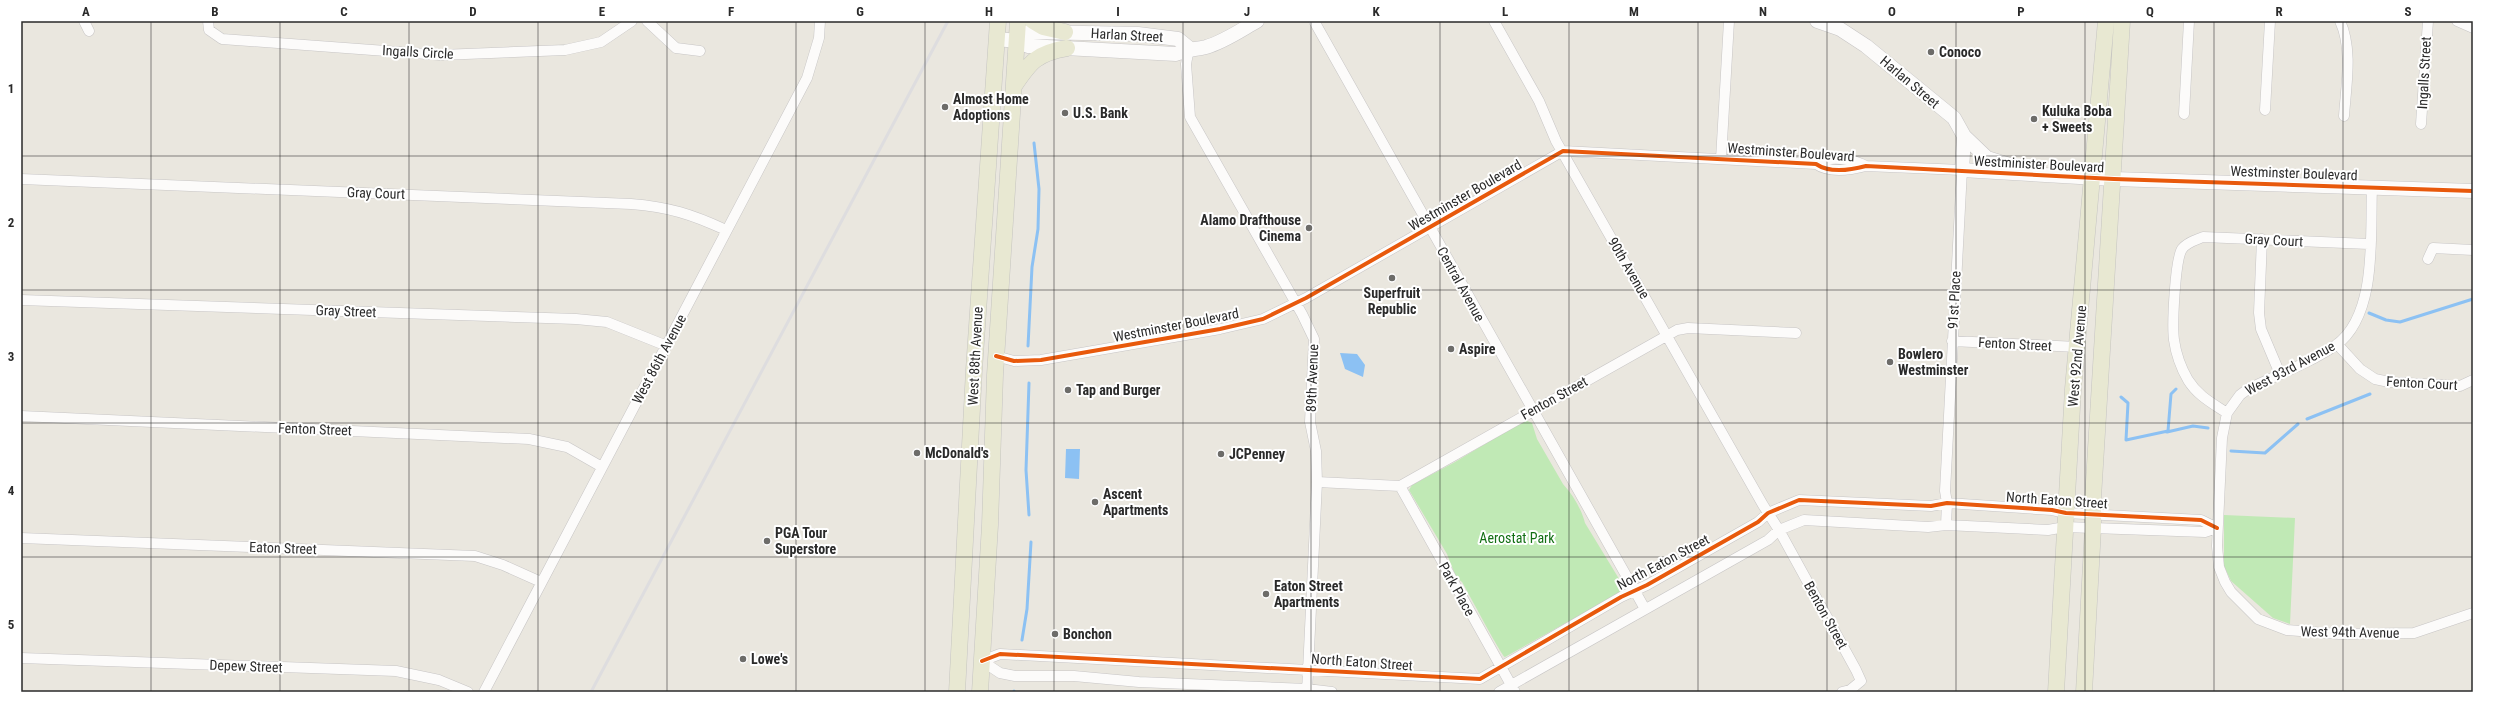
<svg xmlns="http://www.w3.org/2000/svg" width="2494" height="713" font-family="'Roboto Condensed',sans-serif">
<style>
.green{fill:#c0e9b5}
.water{fill:#8cc1f3}
.lines{fill:none;stroke-linecap:round;stroke-linejoin:round}
.stream{stroke:#8cc1f3;stroke-width:3}
.street-casing{stroke:#c7c5c5;stroke-width:11}
.secondary-casing{stroke:#c7c5c5;stroke-width:15}
.primary-casing{stroke:#c5c4c1;stroke-width:17}
.street{stroke:#fcfbfa;stroke-width:10}
.secondary{stroke:#fcfbfa;stroke-width:14}
.primary{stroke:#e8e8d2;stroke-width:16}
.rail{stroke:#dedddf;stroke-width:3}
.cycleway-casing{stroke:#fff;stroke-width:6}
.cycleway{stroke:#e8590c;stroke-width:4}
.grid{fill:none;stroke:#2a2a2a;stroke-width:1;stroke-opacity:0.55}
.poi-dot{fill:#6d6c69;stroke:#fff;stroke-width:1.5}
.labels{text-anchor:middle;dominant-baseline:central;stroke-width:4;stroke-linejoin:round;paint-order:stroke}
.street-label{font-size:14px;fill:#2a2a2a;stroke:#fff}
.poi-label{font-size:14px;font-weight:bold;fill:#2a2a2a;stroke:#fff;text-anchor:start}
.park-label{font-size:14px;fill:#136f14;stroke:#fff}
.neatline{fill:none;stroke:#2a2a2a;stroke-width:1.5}
.grid-label{font-size:13px;text-anchor:middle;font-weight:bold;fill:#2a2a2a}
</style>
<rect width="100%" height="100%" fill="#eae7df"/>
<path class="green" d="M 1525,420 L 1532,423 L 1537,439 L 1563,484 C 1573,495 1581,508 1585,523 L 1624,587 L 1623,591 L 1505,657 C 1501,655 1468,592 1462,582 L 1456,577 L 1447,554 L 1409,490 L 1412,485 L 1455,462 Z
M 2224,515 L 2295,518 L 2290,624 L 2273,618 L 2231,581 L 2224,566 Z"/>
<path class="water" d="M 1340,353 L 1357,354 L 1365,365 L 1363,377 L 1345,369 Z
M 1066,449 L 1080,449 L 1079,479 L 1065,478 Z"/>
<g class="lines">
<path class="stream" d="M 2369,313 L 2386,320 L 2400,322 L 2473,299
M 1028,346 L 1032,267 L 1038,229 L 1039,189 L 1034,143
M 2121,397 L 2128,403 L 2126,440 L 2168,431 L 2171,394 L 2176,389
M 2307,419 L 2370,394
M 2167,432 L 2193,426 L 2208,428
M 2231,451 L 2265,453 L 2298,424
M 1029,515 L 1026,470 L 1029,383
M 1022,640 L 1027,609 L 1031,542
M 1014,691 L 1014,692"/>
<defs>
<path id="street" d="M 84,21 L 89,31
M 208,21 L 209,30 L 222,39 L 440,55 L 565,50 L 601,42 L 632,21
M 647,21 L 676,48 L 700,51
M 1314,21 L 1645,609
M 1494,21 L 1539,101 L 1556,141 L 1763,505 L 1779,530 L 1856,670 L 1861,681 L 1850,690 L 1842,692
M 2340,21 C 2353,49 2346,86 2344,116
M 2457,21 L 2473,28
M 1189,48 L 1186,64 L 1190,117 L 1302,314 L 1314,339 L 1310,422 L 1316,451 L 1317,482 L 1307,692
M 2265,110 L 2270,21
M 2184,114 L 2189,21
M 2421,124 L 2428,21
M 1721,159 L 1729,21
M 1816,164 C 1829,155 1853,159 1866,166
M 21,179 L 631,204 C 669,207 691,214 726,230
M 2372,187 C 2370,233 2378,315 2336,345 C 2310,363 2277,375 2248,389 L 2240,395 L 2227,413 L 2222,438 L 2217,546 L 2219,567 L 2225,582 L 2231,592 L 2258,619 L 2287,630 L 2339,634 L 2414,633 L 2473,613
M 2262,239 L 2259,313 L 2261,329 L 2280,374
M 2428,259 L 2433,248 L 2473,250
M 21,300 L 576,319 L 607,322 L 667,346
M 1952,341 L 2077,347
M 2337,344 L 2360,369 L 2375,379 L 2389,382 L 2460,386 L 2473,380
M 996,356 L 1014,361 L 1041,360 L 1220,329 L 1263,319 L 1306,298 L 1563,151 L 1816,164 C 1829,173 1851,170 1866,166 L 1962,170 L 1945,491 L 1947,503 L 1946,525
M 2227,413 C 2212,403 2198,396 2188,380 C 2181,368 2176,354 2174,340 C 2172,325 2175,260 2182,249 C 2187,242 2196,240 2203,237 L 2369,244
M 21,416 L 529,439 L 567,447 L 602,467
M 1317,482 L 1400,486 L 1677,330 L 1688,328 L 1796,333
M 1400,486 L 1515,692
M 21,538 L 475,556 L 503,565 L 541,582
M 21,658 L 396,671 L 439,680 L 468,692
M 982,661 L 1000,654 L 1480,679 L 1621,597 L 1647,585 L 1758,522 L 1768,513 L 1799,500 L 1931,506 L 1947,503 L 2052,510 L 2066,513 L 2201,520 L 2217,528
M 982,661 L 1000,673 L 1015,676 L 1074,676 L 1139,682 L 1307,689 L 1332,692
M 484,692 L 807,78 L 819,38 L 820,21
M 1499,692 L 1768,540 L 1779,530 L 1804,520 L 1928,527 L 1946,525 L 2048,530 L 2065,527 L 2205,532 L 2217,528"/>
<path id="secondary" d="M 1817,21 L 1840,29 L 1866,46 L 1954,118 L 1964,136 L 1962,170 L 2114,179 L 2473,191
M 997,39 L 1017,41 L 1028,46 L 1176,54 C 1189,48 1194,50 1206,47 C 1224,42 1241,30 1257,21
M 1017,41 L 1028,32 L 1138,34 L 1178,39 L 1189,48
M 1964,136 L 1987,158 L 2019,168"/>
<path id="primary" d="M 1033,21 L 1043,27 L 1065,32
M 1014,86 C 1030,62 1037,53 1067,48
M 957,692 L 974,370 L 998,21
M 980,692 L 990,525 L 995,375 L 1018,21
M 2056,692 L 2073,389 L 2106,21
M 2084,692 L 2093,528 L 2093,498 L 2122,21"/>
</defs>
<use href="#street" class="street-casing"/>
<use href="#secondary" class="secondary-casing"/>
<use href="#primary" class="primary-casing"/>
<use href="#street" class="street"/>
<use href="#secondary" class="secondary"/>
<use href="#primary" class="primary"/>
<path class="rail" d="M 591,692 L 948,21"/>
<defs>
<path id="cycleway" d="M 996,356 L 1014,361 L 1041,360 L 1220,329 L 1263,319 L 1306,298 L 1563,151 L 1816,164 C 1829,173 1851,170 1866,166 L 2114,179 L 2473,191
M 982,661 L 1000,654 L 1480,679 L 1621,597 L 1647,585 L 1758,522 L 1768,513 L 1799,500 L 1931,506 L 1947,503 L 2052,510 L 2066,513 L 2201,520 L 2217,528"/>
</defs>
<use href="#cycleway" class="cycleway-casing"/>
<use href="#cycleway" class="cycleway"/>
</g>
<path class="grid" d="M 151,21 L 151,692M 280,21 L 280,692M 409,21 L 409,692M 538,21 L 538,692M 667,21 L 667,692M 796,21 L 796,692M 925,21 L 925,692M 1054,21 L 1054,692M 1183,21 L 1183,692M 1311,21 L 1311,692M 1440,21 L 1440,692M 1569,21 L 1569,692M 1698,21 L 1698,692M 1827,21 L 1827,692M 1956,21 L 1956,692M 2085,21 L 2085,692M 2214,21 L 2214,692M 2343,21 L 2343,692M 21,156 L 2473,156M 21,290 L 2473,290M 21,423 L 2473,423M 21,557 L 2473,557"/>
<g class="poi-dot">
<circle cx="1931" cy="52" r="4"/>
<circle cx="945" cy="107" r="4"/>
<circle cx="1065" cy="113" r="4"/>
<circle cx="2034" cy="119" r="4"/>
<circle cx="1309" cy="228" r="4"/>
<circle cx="1392" cy="278" r="4"/>
<circle cx="1451" cy="349" r="4"/>
<circle cx="1890" cy="362" r="4"/>
<circle cx="1068" cy="390" r="4"/>
<circle cx="917" cy="453" r="4"/>
<circle cx="1221" cy="454" r="4"/>
<circle cx="1095" cy="502" r="4"/>
<circle cx="767" cy="541" r="4"/>
<circle cx="1266" cy="594" r="4"/>
<circle cx="1055" cy="634" r="4"/>
<circle cx="743" cy="659" r="4"/>
</g>
<g class="labels">
<g class="street-label">
<text transform="translate(1127 35) rotate(3)">Harlan Street</text>
<text transform="translate(418 52) rotate(3)">Ingalls Circle</text>
<text transform="translate(2424 73) rotate(-87)">Ingalls Street</text>
<text transform="translate(1910 82) rotate(40)">Harlan Street</text>
<text transform="translate(1791 152) rotate(4)">Westminster Boulevard</text>
<text transform="translate(2039 164) rotate(3)">Westminister Boulevard</text>
<text transform="translate(2294 173) rotate(2)">Westminster Boulevard</text>
<text transform="translate(376 193) rotate(2)">Gray Court</text>
<text transform="translate(1465 195) rotate(-30)">Westminster Boulevard</text>
<text transform="translate(2274 240) rotate(3)">Gray Court</text>
<text transform="translate(1629 268) rotate(60)">90th Avenue</text>
<text transform="translate(1461 284) rotate(61)">Central Avenue</text>
<text transform="translate(1954 300) rotate(-87)">91st Place</text>
<text transform="translate(346 311) rotate(2)">Gray Street</text>
<text transform="translate(1176 325) rotate(-11)">Westminster Boulevard</text>
<text transform="translate(2015 344) rotate(3)">Fenton Street</text>
<text transform="translate(975 356) rotate(-87)">West 88th Avenue</text>
<text transform="translate(2077 356) rotate(-85)">West 92nd Avenue</text>
<text transform="translate(659 359) rotate(-62)">West 86th Avenue</text>
<text transform="translate(2290 368) rotate(-28)">West 93rd Avenue</text>
<text transform="translate(1312 378) rotate(-88)">89th Avenue</text>
<text transform="translate(2422 383) rotate(3)">Fenton Court</text>
<text transform="translate(1554 398) rotate(-29)">Fenton Street</text>
<text transform="translate(315 429) rotate(2)">Fenton Street</text>
<text transform="translate(2057 500) rotate(4)">North Eaton Street</text>
<text transform="translate(283 548) rotate(2)">Eaton Street</text>
<text transform="translate(1663 562) rotate(-28)">North Eaton Street</text>
<text transform="translate(1457 589) rotate(61)">Park Place</text>
<text transform="translate(1826 615) rotate(61)">Benton Street</text>
<text transform="translate(2350 632) rotate(1)">West 94th Avenue</text>
<text transform="translate(1362 662) rotate(4)">North Eaton Street</text>
<text transform="translate(246 666) rotate(2)">Depew Street</text>
</g>
<g class="poi-label">
<text x="1939" y="52">Conoco</text>
<text x="953" y="99">Almost Home<tspan x="953" dy="16">Adoptions</tspan></text>
<text x="2042" y="111">Kuluka Boba<tspan x="2042" dy="16">+ Sweets</tspan></text>
<text x="1073" y="113">U.S. Bank</text>
<text x="1301" y="220" text-anchor="end">Alamo Drafthouse<tspan x="1301" dy="16">Cinema</tspan></text>
<text x="1392" y="293" text-anchor="middle">Superfruit<tspan x="1392" dy="16">Republic</tspan></text>
<text x="1459" y="349">Aspire</text>
<text x="1898" y="354">Bowlero<tspan x="1898" dy="16">Westminster</tspan></text>
<text x="1076" y="390">Tap and Burger</text>
<text x="925" y="453">McDonald's</text>
<text x="1229" y="454">JCPenney</text>
<text x="1103" y="494">Ascent<tspan x="1103" dy="16">Apartments</tspan></text>
<text x="775" y="533">PGA Tour<tspan x="775" dy="16">Superstore</tspan></text>
<text x="1274" y="586">Eaton Street<tspan x="1274" dy="16">Apartments</tspan></text>
<text x="1063" y="634">Bonchon</text>
<text x="751" y="659">Lowe's</text>
</g>
<g class="park-label">
<text x="1517" y="538">Aerostat Park</text>
</g>
</g>
<rect width="2494" height="713" fill="none" stroke="#ffffff" stroke-width="44"/>
<rect x="22" y="22" width="2450" height="669" class="neatline"/>
<g class="grid-label">
<text x="86" y="16">A</text>
<text x="215" y="16">B</text>
<text x="344" y="16">C</text>
<text x="473" y="16">D</text>
<text x="602" y="16">E</text>
<text x="731" y="16">F</text>
<text x="860" y="16">G</text>
<text x="989" y="16">H</text>
<text x="1118" y="16">I</text>
<text x="1247" y="16">J</text>
<text x="1376" y="16">K</text>
<text x="1505" y="16">L</text>
<text x="1634" y="16">M</text>
<text x="1763" y="16">N</text>
<text x="1892" y="16">O</text>
<text x="2021" y="16">P</text>
<text x="2150" y="16">Q</text>
<text x="2279" y="16">R</text>
<text x="2408" y="16">S</text>
<text x="11" y="93">1</text>
<text x="11" y="227">2</text>
<text x="11" y="361">3</text>
<text x="11" y="495">4</text>
<text x="11" y="629">5</text>
</g>
</svg>
